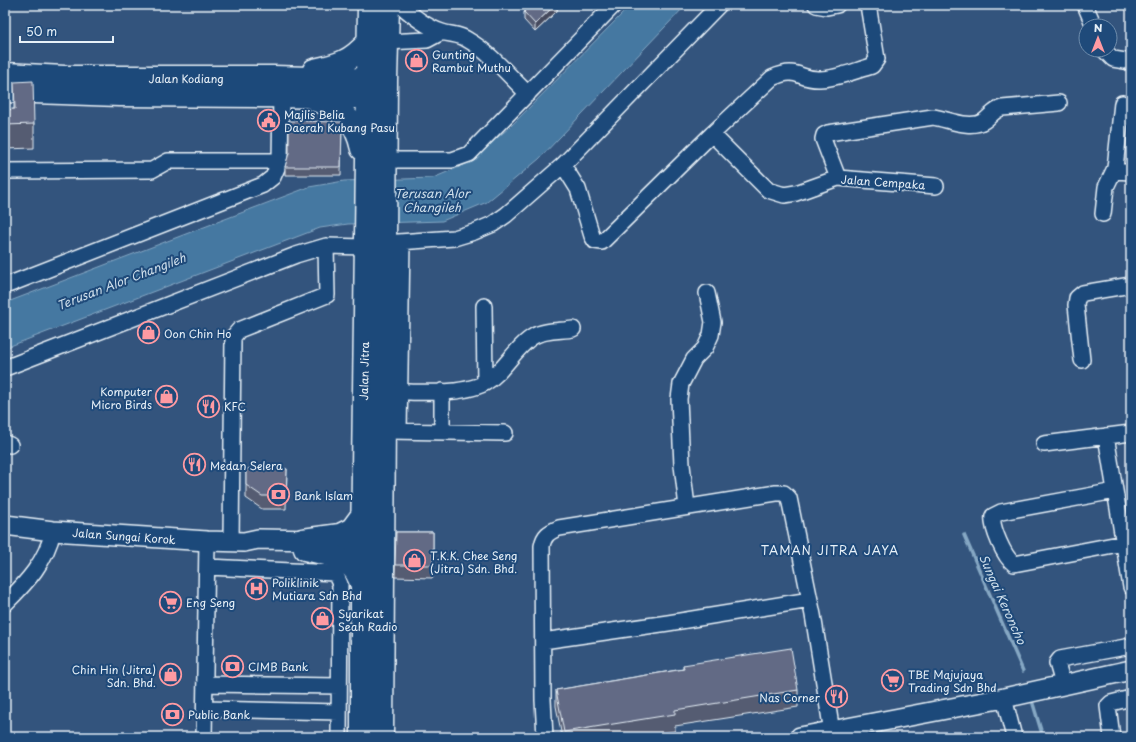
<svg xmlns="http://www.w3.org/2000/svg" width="1136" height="742" font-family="'Playpen Sans',sans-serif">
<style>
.water{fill:#4478a1;stroke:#86a8c4}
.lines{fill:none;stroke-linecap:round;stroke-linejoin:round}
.stream{stroke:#86a8c4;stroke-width:3.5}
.minor-casing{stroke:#e8f1f8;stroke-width:18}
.major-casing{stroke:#e8f1f8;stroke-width:22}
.highway-casing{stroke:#e8f1f8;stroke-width:25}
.minor{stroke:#1f4a7a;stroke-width:15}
.major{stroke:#1f4a7a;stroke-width:19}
.highway{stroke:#1f4a7a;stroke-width:22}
.wall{fill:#545b72;stroke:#e8f1f8}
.shaded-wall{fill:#454a5d;stroke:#e8f1f8}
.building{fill:#626a85;stroke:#e8f1f8}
.labels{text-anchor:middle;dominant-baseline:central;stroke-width:4;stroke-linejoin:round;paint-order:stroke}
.poi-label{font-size:11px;fill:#e8f1f8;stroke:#1f4a7a;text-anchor:start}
.street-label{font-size:11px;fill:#e8f1f8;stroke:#1f4a7a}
.water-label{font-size:12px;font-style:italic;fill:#cfdfeb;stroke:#1f4a7a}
.neighbourhood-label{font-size:12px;letter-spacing:1px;fill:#e8f1f8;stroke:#1f4a7a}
</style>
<rect width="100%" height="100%" fill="#33547d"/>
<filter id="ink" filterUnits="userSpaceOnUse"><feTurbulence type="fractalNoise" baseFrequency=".025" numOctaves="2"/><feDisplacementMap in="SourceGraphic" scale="8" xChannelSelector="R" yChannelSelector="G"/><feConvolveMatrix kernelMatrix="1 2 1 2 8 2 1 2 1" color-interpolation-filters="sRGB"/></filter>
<g filter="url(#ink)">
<path class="water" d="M 631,5 L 686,5 L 539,159 L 487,202 L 442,221 L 348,224 L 320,228 L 5,348 L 5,303 L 309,187 L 344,181 L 433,178 L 464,165 L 509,128 Z"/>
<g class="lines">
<path class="stream" d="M 964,535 L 1023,671
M 1033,704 L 1043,737"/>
<defs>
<path id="minor" d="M 400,5 C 412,15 426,27 442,32 C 451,35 460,34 468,40 C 491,53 509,76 528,94
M 816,5 L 827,7 L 837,5
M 1085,5 L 1094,26
M 386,42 L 427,40 L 442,32
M 1104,50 L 1113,59 L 1131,62
M 712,134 L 768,190 L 784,195 L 796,193 L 838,178 L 936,186
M 386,160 L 452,160 L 469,154 L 614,5
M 563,165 L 578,189 L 592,236 L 595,241 L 602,242 L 712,134 L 772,78 C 799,66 798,80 820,79 C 836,79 857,70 872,66 L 877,59 L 868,5
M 5,171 L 152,170 L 168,161 L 280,161
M 1114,171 L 1131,172
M 838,178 L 823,139 L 824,135 L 828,133 L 933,117 C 948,119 970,130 984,121 C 991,116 994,110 1002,108 L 1059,103
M 1103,214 L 1106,187 L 1115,168 L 1122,103
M 385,243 L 454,238 L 474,232 L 493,224 L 506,215 L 563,165 L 719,5
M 5,286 L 263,185 L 273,177 L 280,161 L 281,95
M 484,306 L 485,383
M 1082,360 L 1076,305 L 1077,298 L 1083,293 L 1131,285
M 5,368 L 296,255 L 326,246 L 365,247
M 384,391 C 413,392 460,396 485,383 C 504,372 516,346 534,336 C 544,330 562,331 573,329
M 442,391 L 442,432
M 389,431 L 505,433
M 399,431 L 402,242
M 1106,436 L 1131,587
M 5,443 L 10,445
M 1044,444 L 1131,433
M 1115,491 L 1001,512 L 993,516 C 991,527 1004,557 1014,564 L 1124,543
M 687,507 L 682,465 L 679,399 L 681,384 L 694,359 L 705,348 L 711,335 L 713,322 L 707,293
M 231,541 L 233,337 L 239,330 L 327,295 L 326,246
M 208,567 L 335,573 L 340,584 L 339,737
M 5,604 C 27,582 46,562 53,531
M 543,641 L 668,623 L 810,600
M 206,684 L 339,686
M 1063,684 L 1057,663 L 1060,659 L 1131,646
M 1004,698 L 1014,737
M 205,709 L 339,712
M 204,737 L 207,541
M 545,737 L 543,700 L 542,546 C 544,535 549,532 559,528 L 776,493 L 784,493 L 789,498 L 813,615 L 832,732
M 1112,737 L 1108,706 L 1111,703 L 1131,698"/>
<path id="major" d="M 5,525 L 53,531 L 207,541 L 244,542 L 258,539 L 318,540
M 320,549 L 377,550
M 800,737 L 1004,698 L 1131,670"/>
<path id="highway" d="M 314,70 C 339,65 351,61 368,42
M 5,74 L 64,77 L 273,77 L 382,80
M 5,91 L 119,95 L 382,97
M 315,100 C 342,107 356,121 362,149
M 303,540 L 340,535 L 352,529 L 363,514
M 305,549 C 321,553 345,556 355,571 C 358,575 360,581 362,585
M 362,737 L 362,550 L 369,5
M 382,737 L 386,80 L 388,5"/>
</defs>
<use href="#minor" class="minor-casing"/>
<use href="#major" class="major-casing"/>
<use href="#highway" class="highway-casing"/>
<use href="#minor" class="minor"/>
<use href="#major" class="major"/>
<use href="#highway" class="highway"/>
</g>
<path class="wall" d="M 557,5 L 557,11 L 535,32 L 524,20 L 524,12 Z
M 14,82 L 34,124 L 34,148 L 5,149 L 5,110 L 14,109 Z
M 342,122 L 341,175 L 285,175 L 285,167 L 289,153 Z
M 246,469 L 287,469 L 286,509 L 262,509 L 246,498 Z
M 396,532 L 433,532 L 433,578 L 395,577 Z
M 683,665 L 798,690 L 798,707 L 675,726 L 675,731 L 636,737 L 562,737 L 556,706 L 556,690 L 683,669 Z"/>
<path class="shaded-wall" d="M 555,5 L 557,5 L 557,11 L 535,32 L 535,24 Z"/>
<path class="building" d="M 531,5 L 555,5 L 535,24 L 524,12 Z
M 33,81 L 34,124 L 5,125 L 5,110 L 15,109 L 14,82 Z
M 289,121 L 342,122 L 341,167 L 285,167 L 289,153 Z
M 246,469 L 287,469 L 286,496 L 262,496 L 246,485 Z
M 396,532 L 433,532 L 433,565 L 395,565 Z
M 791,648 L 798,690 L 675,710 L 675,714 L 564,732 L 556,690 L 684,669 L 683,665 Z"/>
</g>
<defs>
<symbol id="shop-ring" viewBox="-11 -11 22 22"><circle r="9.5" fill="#1f4a7a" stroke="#ff9aa2" stroke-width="1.5"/><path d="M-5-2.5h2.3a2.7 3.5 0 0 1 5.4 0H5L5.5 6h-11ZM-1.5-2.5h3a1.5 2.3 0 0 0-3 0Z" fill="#ff9aa2"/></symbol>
<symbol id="civic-ring" viewBox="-11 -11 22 22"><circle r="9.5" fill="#1f4a7a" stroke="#ff9aa2" stroke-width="1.5"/><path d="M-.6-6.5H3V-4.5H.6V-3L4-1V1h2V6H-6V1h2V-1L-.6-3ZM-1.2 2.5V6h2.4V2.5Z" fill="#ff9aa2"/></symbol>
<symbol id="restaurant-ring" viewBox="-11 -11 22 22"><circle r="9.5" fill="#1f4a7a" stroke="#ff9aa2" stroke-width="1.5"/><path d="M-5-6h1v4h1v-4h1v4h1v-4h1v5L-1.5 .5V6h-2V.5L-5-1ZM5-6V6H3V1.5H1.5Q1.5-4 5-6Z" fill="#ff9aa2"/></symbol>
<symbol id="bank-ring" viewBox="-11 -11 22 22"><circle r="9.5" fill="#1f4a7a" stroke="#ff9aa2" stroke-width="1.5"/><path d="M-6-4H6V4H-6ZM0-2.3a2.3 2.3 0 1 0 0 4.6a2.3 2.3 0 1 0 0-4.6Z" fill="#ff9aa2"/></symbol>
<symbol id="hospital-ring" viewBox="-11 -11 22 22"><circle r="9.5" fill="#1f4a7a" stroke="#ff9aa2" stroke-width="1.5"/><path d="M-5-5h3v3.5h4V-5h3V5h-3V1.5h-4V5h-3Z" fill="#ff9aa2"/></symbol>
<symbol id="supermarket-ring" viewBox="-11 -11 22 22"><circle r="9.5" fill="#1f4a7a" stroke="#ff9aa2" stroke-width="1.5"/><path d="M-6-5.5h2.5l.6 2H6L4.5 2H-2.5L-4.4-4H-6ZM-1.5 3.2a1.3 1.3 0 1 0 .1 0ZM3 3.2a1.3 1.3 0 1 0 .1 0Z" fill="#ff9aa2"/></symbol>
</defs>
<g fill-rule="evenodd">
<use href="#shop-ring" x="404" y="48" width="25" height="25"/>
<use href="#civic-ring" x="256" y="108" width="25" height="25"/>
<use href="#shop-ring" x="136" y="320" width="25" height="25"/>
<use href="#shop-ring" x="154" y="384" width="25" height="25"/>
<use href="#restaurant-ring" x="196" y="394" width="25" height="25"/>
<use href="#restaurant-ring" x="182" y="452" width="25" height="25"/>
<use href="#bank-ring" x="266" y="482" width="25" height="25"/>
<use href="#shop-ring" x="402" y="548" width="25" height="25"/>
<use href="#hospital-ring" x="244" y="576" width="25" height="25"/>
<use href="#supermarket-ring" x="158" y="590" width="25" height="25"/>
<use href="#shop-ring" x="310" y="606" width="25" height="25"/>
<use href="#bank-ring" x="220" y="654" width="25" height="25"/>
<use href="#shop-ring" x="158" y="662" width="25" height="25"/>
<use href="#supermarket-ring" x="880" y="668" width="25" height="25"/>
<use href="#restaurant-ring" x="824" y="684" width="25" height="25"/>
<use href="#bank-ring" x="160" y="702" width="25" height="25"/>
</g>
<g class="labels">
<g class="poi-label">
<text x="432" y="54">Gunting<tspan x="432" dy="13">Rambut Muthu</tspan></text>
<text x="284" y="114">Majlis Belia<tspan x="284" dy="13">Daerah Kubang Pasu</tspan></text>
<text x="164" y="333">Oon Chin Ho</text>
<text x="152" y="391" text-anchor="end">Komputer<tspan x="152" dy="13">Micro Birds</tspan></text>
<text x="224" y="406">KFC</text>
<text x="210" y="465">Medan Selera</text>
<text x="294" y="495">Bank Islam</text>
<text x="430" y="555">T.K.K. Chee Seng<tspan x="430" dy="13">(Jitra) Sdn. Bhd.</tspan></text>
<text x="272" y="582">Poliklinik<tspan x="272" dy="13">Mutiara Sdn Bhd</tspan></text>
<text x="186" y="602">Eng Seng</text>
<text x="338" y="613">Syarikat<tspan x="338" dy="13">Seah Radio</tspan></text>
<text x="248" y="666">CIMB Bank</text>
<text x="156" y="669" text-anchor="end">Chin Hin (Jitra)<tspan x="156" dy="13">Sdn. Bhd.</tspan></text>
<text x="908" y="674">TBE Majujaya<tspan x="908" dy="13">Trading Sdn Bhd</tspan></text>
<text x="820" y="697" text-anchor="end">Nas Corner</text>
<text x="188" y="714">Public Bank</text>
</g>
<g class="street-label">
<text x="186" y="78">Jalan Kodiang</text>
<text transform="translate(883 182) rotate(4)">Jalan Cempaka</text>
<text transform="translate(364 371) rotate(-89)">Jalan Jitra</text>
<text transform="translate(124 536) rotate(4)">Jalan Sungai Korok</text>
</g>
<g class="water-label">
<text x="432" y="193">Terusan Alor<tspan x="432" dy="14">Changileh</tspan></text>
<text transform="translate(121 281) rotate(-21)">Terusan Alor Changileh</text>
<text transform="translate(1003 599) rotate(66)">Sungai Keroncho</text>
</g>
<g class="neighbourhood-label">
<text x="830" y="550">TAMAN JITRA JAYA</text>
</g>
</g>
<rect width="1136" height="742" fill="none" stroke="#1f4a7a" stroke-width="20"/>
<rect x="10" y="10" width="1116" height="722" fill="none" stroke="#e8f1f8" stroke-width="1.5" filter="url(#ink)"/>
<g transform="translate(1098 38)"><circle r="19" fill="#1f4a7a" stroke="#6f8dac"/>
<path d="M0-3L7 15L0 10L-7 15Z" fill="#ff9aa2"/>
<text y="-6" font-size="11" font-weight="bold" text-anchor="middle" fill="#e8f1f8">N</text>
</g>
<path d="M20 36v6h93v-6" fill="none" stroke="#e8f1f8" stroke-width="2"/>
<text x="26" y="36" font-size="12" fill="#e8f1f8" stroke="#1f4a7a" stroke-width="3" paint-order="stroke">50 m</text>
</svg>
